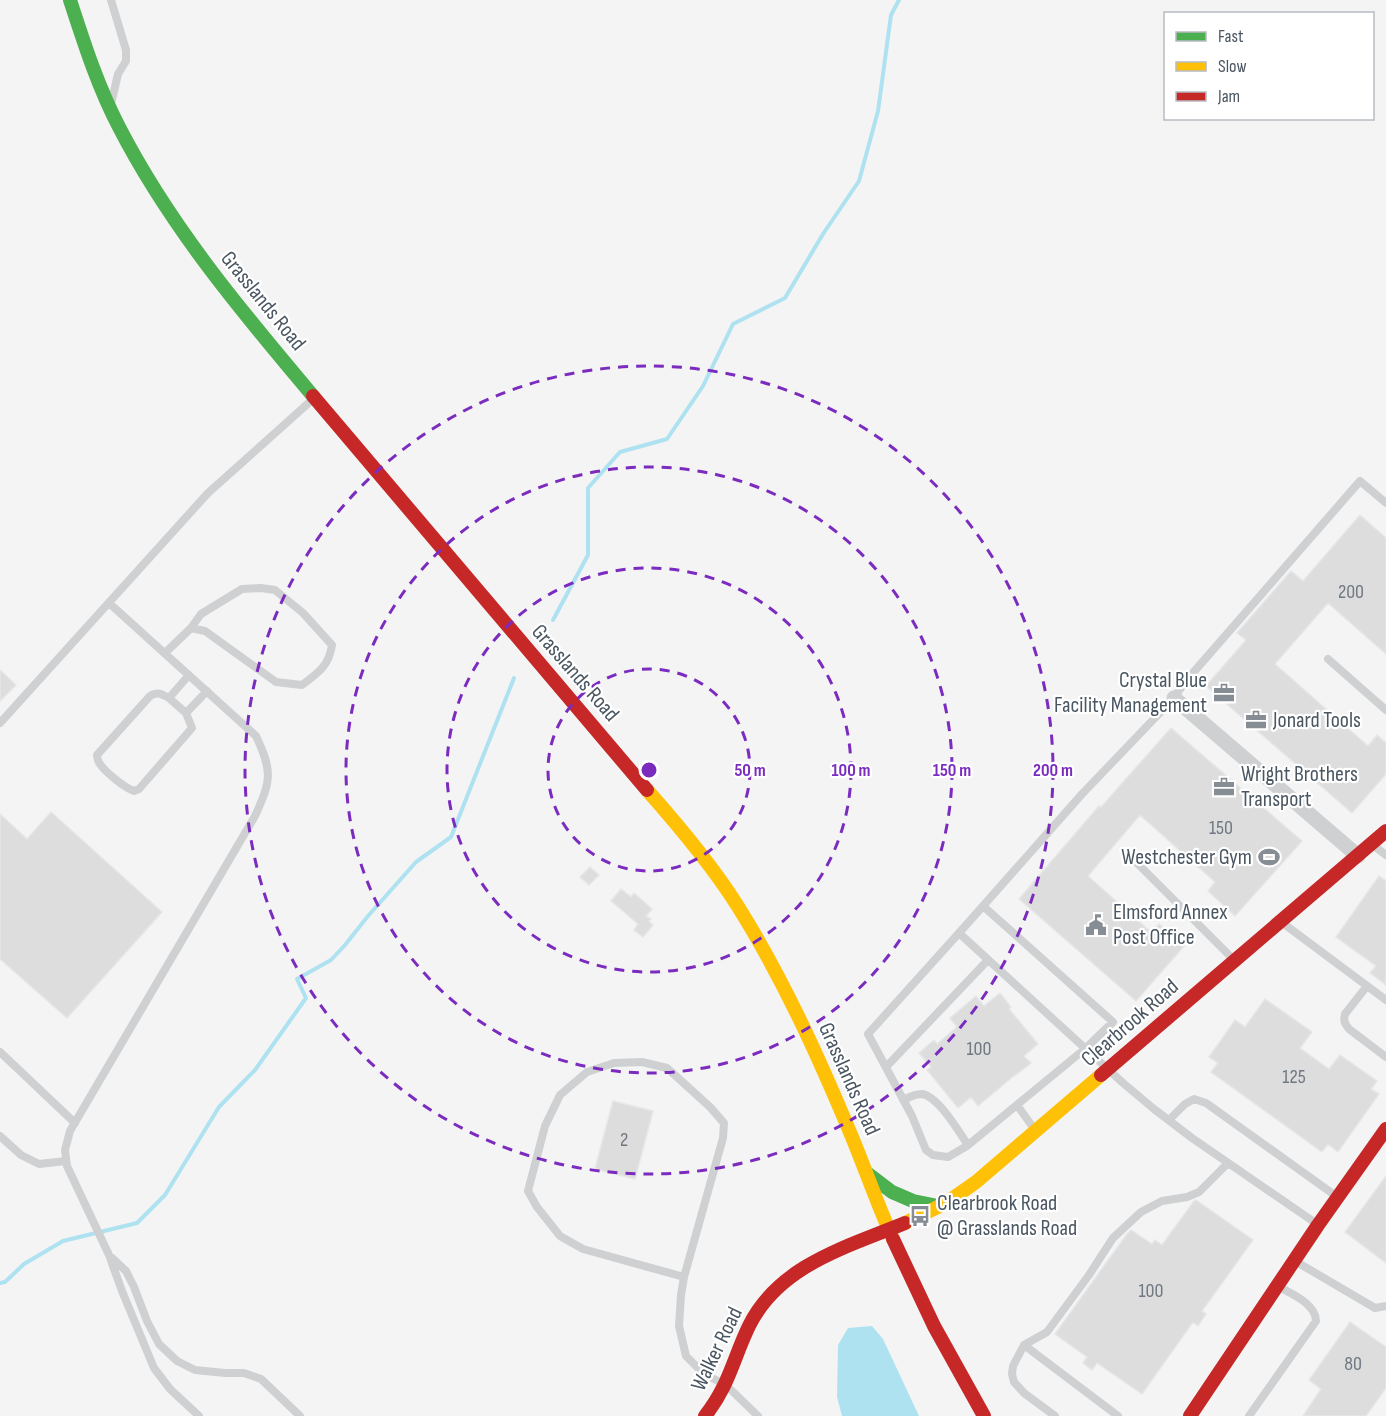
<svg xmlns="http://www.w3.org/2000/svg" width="1386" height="1416" font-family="'Sofia Sans Condensed',sans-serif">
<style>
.water{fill:#aee2f0}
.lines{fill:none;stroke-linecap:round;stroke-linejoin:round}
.stream{stroke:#aee2f0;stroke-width:4}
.building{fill:#ddddde;stroke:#e5e6e7;stroke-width:1.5}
.lane{stroke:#ced0d2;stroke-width:8}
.street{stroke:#ced0d2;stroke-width:15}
.fast{stroke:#4caf50;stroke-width:14}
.slow{stroke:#ffc107;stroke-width:14}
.jam{stroke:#c62828;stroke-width:14}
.ring{fill:none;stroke:#7b2cbf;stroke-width:3;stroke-dasharray:10 8}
.labels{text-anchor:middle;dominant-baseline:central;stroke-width:4.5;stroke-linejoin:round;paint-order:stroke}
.number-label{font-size:20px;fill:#707881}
.street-label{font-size:22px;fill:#4a5661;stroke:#fff}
.poi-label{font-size:22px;fill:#4a5661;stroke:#fff;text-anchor:start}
.centre{fill:#7b2cbf;stroke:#fff;stroke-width:3}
.ring-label{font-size:18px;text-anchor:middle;font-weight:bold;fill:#7b2cbf;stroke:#fff;stroke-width:4.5;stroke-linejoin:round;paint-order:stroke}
</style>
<rect width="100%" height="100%" fill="#f4f4f4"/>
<path class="water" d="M 872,1326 L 883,1339 L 919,1416 L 842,1416 L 837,1397 L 838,1345 L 848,1328 Z"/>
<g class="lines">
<path class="stream" d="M 553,620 L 588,555 L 588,488 L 620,452 L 667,439 L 703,386 L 733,324 L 785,298 L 823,234 L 859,181 L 878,111 L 891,15 L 899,0
M 0,1283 L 5,1282 L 24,1264 L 63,1241 L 137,1223 L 165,1195 L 219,1107 L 255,1070 L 306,998 L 297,979 L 331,960 L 345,945 L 368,916 L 416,862 L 451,837 L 514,678"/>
</g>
<path class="building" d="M 1360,515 L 1386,538 L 1386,654 L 1328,603 L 1275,664 L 1368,746 L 1377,735 L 1386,743 L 1386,774 L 1352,813 L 1206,686 L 1246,640 L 1237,633 L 1291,571 L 1303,581 Z
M 0,670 L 16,685 L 0,701 Z
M 1171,728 L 1302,841 L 1235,916 L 1208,891 L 1215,882 L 1140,815 L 1088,876 L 1151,932 L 1159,924 L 1185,945 L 1136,1001 L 1019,899 L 1099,806 L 1101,807 Z
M 51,812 L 162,912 L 67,1018 L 0,959 L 0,814 L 27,839 Z
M 590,867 L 599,875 L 589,885 L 580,877 Z
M 1379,876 L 1386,881 L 1386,985 L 1370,973 L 1376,966 L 1336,937 Z
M 621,889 L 631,897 L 634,893 L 652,909 L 646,916 L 651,919 L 649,921 L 653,925 L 643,937 L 634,930 L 638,924 L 611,901 Z
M 1000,993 L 1011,1007 L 1009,1009 L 1038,1044 L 1024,1056 L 1031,1063 L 1016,1075 L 1016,1074 L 978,1106 L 971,1097 L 958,1108 L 927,1070 L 931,1067 L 919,1053 L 934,1040 L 937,1044 L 957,1027 L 950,1018 L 976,996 L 984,1006 Z
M 1265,999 L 1312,1032 L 1300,1048 L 1329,1069 L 1340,1055 L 1377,1081 L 1371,1089 L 1379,1094 L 1338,1152 L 1328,1144 L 1322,1152 L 1211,1072 L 1218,1063 L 1209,1057 L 1235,1020 L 1245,1027 Z
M 613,1101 L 653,1111 L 635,1179 L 595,1169 Z
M 1386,1176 L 1386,1263 L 1345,1232 Z
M 1196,1200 L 1253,1240 L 1202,1311 L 1206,1314 L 1198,1326 L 1193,1322 L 1142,1394 L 1097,1363 L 1092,1370 L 1083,1363 L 1087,1357 L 1055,1334 L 1127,1234 L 1131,1230 L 1152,1244 L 1155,1240 L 1162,1245 L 1194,1201 Z
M 1350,1322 L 1386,1347 L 1386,1388 L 1366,1416 L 1303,1416 L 1321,1389 L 1309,1380 Z"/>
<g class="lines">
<path class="lane" d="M 111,0 L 126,50 L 126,61 L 118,74 L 112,100
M 109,603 L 256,736 C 273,772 271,781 255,816 L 70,1131 L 65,1150 L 67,1166 L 109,1255 L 122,1291 L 154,1368 L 170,1389 L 199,1416
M 165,653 L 191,628 L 205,631 L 276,682 L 302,685 C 318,673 329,666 332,645 L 303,613 L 275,590 L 261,588 L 242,589 L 201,614 L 191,628
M 1328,659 L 1386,710
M 189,675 L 169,698 C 162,694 157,691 150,696 L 97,755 C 98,759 97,760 100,764 C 105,772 125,788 134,791 L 139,789 L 192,728 L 186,713 L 207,691
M 169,698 L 186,713
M 0,723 L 208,493 L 313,399
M 1373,845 L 1386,855
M 1136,862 L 1234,960
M 983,906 L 1082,794 L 1174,698 L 1185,682 L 1360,481 L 1386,503
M 1284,924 L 1386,1000
M 959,933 L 868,1034 L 912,1116 L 926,1150 L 933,1155 L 948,1157 L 967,1146 L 1086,1048 L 1113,1022 L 983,906 L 959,933 L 1123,1083 L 1154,1109 L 1192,1138 L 1317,1224
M 1367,986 L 1345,1014 C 1343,1021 1345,1024 1349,1029 L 1386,1057
M 0,1052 L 75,1123
M 886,1067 L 988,960
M 903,1100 C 909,1097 916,1094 922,1094 C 938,1096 959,1132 968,1145
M 1017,1105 L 1035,1130
M 1169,1120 L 1185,1104 L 1194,1099 L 1206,1103 L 1336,1196
M 0,1136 L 21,1155 L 39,1164 L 66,1161
M 112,1258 L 126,1271 L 134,1287 L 147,1321 L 159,1344 L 177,1361 L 195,1370 L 225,1373 L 244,1373 L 261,1379 L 300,1416
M 1295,1261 L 1375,1308 L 1386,1306
M 684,1277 L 583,1249 L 560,1236 L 537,1207 L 528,1191 L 545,1126 L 560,1095 L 587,1072 L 614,1063 L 642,1062 L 667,1068 L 710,1107 L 724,1123 L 723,1138 L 684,1277 L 681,1295 L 679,1326 L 686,1356 L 704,1374 L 726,1385 L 758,1416
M 1024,1345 L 1118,1416
M 1055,1416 L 1024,1393 L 1014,1382 L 1012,1374 L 1013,1366 L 1024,1345 L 1047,1332 L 1089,1275 L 1113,1238 L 1141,1212 L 1162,1201 L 1187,1197 L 1199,1192 L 1228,1163
M 1249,1416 L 1316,1321 C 1316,1304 1292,1294 1279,1287"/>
<path class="street" d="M 1174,698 L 1358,856"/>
<path class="fast" d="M 70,0 C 84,43 98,87 119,127 C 170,226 242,312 313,396
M 867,1173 L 892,1192 L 913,1201 L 938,1206"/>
<path class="slow" d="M 647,790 C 679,826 711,864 737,905 C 783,978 819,1058 852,1137 C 866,1171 878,1206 893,1239
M 905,1223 L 946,1203 L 976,1182 L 1101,1075"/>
<path class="jam" d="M 313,396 L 647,790
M 1101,1075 L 1386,831
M 893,1239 L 934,1326 L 984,1416
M 705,1416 C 729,1386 733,1359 749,1326 C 779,1265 847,1247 905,1223
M 1190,1416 L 1318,1225 L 1386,1129"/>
</g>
<g class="ring">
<circle cx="649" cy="770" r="101"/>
<circle cx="649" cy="770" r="202"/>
<circle cx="649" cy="770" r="303"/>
<circle cx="649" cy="770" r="404"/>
</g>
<defs>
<symbol id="office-bare" viewBox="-9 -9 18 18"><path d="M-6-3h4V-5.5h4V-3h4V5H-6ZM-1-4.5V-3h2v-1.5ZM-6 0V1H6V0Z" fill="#868d94" stroke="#fff" stroke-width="2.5" paint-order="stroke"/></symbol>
<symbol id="stadium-bare" viewBox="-9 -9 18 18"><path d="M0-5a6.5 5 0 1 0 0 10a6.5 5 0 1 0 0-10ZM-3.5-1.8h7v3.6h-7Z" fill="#868d94" stroke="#fff" stroke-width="2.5" paint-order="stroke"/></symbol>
<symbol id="civic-bare" viewBox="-9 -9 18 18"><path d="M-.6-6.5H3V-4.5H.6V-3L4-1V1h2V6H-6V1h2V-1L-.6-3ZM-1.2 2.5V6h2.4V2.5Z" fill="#868d94" stroke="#fff" stroke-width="2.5" paint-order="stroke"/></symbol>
<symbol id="bus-bare" viewBox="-9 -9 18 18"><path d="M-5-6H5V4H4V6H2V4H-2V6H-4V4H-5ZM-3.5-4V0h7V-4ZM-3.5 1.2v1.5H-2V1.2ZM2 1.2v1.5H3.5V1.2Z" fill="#868d94" stroke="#fff" stroke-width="2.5" paint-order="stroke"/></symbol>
</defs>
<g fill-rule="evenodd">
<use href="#office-bare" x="1209" y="678" width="30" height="30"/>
<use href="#office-bare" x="1241" y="705" width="30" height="30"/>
<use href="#office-bare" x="1209" y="772" width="30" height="30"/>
<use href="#stadium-bare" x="1254" y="842" width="30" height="30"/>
<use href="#civic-bare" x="1081" y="910" width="30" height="30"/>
<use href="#bus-bare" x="905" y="1201" width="30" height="30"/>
</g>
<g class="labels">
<g class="number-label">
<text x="1351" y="592">200</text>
<text x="1221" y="828">150</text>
<text x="979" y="1049">100</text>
<text x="1294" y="1077">125</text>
<text x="624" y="1140">2</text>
<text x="1151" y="1291">100</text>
<text x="1353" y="1364">80</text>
</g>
<g class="street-label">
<text transform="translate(263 301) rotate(51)">Grasslands Road</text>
<text transform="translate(575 673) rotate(49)">Grasslands Road</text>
<text transform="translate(1130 1023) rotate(-41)">Clearbrook Road</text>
<text transform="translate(849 1079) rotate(66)">Grasslands Road</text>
<text transform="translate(717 1349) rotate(-64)">Walker Road</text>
</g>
<g class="poi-label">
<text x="1207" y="680" text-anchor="end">Crystal Blue<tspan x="1207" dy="25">Facility Management</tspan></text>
<text x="1273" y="720">Jonard Tools</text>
<text x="1241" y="774">Wright Brothers<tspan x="1241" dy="25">Transport</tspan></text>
<text x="1252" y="857" text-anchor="end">Westchester Gym</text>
<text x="1113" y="912">Elmsford Annex<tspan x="1113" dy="25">Post Office</tspan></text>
<text x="937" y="1203">Clearbrook Road<tspan x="937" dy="25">@ Grasslands Road</tspan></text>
</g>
</g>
<circle cx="649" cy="770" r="9" class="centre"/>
<g class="ring-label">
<text x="750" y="776">50 m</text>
<text x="851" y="776">100 m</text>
<text x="952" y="776">150 m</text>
<text x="1053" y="776">200 m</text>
</g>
<rect x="1164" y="12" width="210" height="108" fill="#ffffff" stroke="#b7bbc0" stroke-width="1.5"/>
<rect x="1176" y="32" width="30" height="9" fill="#4caf50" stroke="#b7bbc0" stroke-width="1.5"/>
<text x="1218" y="42" font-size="18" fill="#4a5661">Fast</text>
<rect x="1176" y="62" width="30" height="9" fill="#ffc107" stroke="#b7bbc0" stroke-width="1.5"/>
<text x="1218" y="72" font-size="18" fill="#4a5661">Slow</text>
<rect x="1176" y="92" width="30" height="9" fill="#c62828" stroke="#b7bbc0" stroke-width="1.5"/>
<text x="1218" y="102" font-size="18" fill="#4a5661">Jam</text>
</svg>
